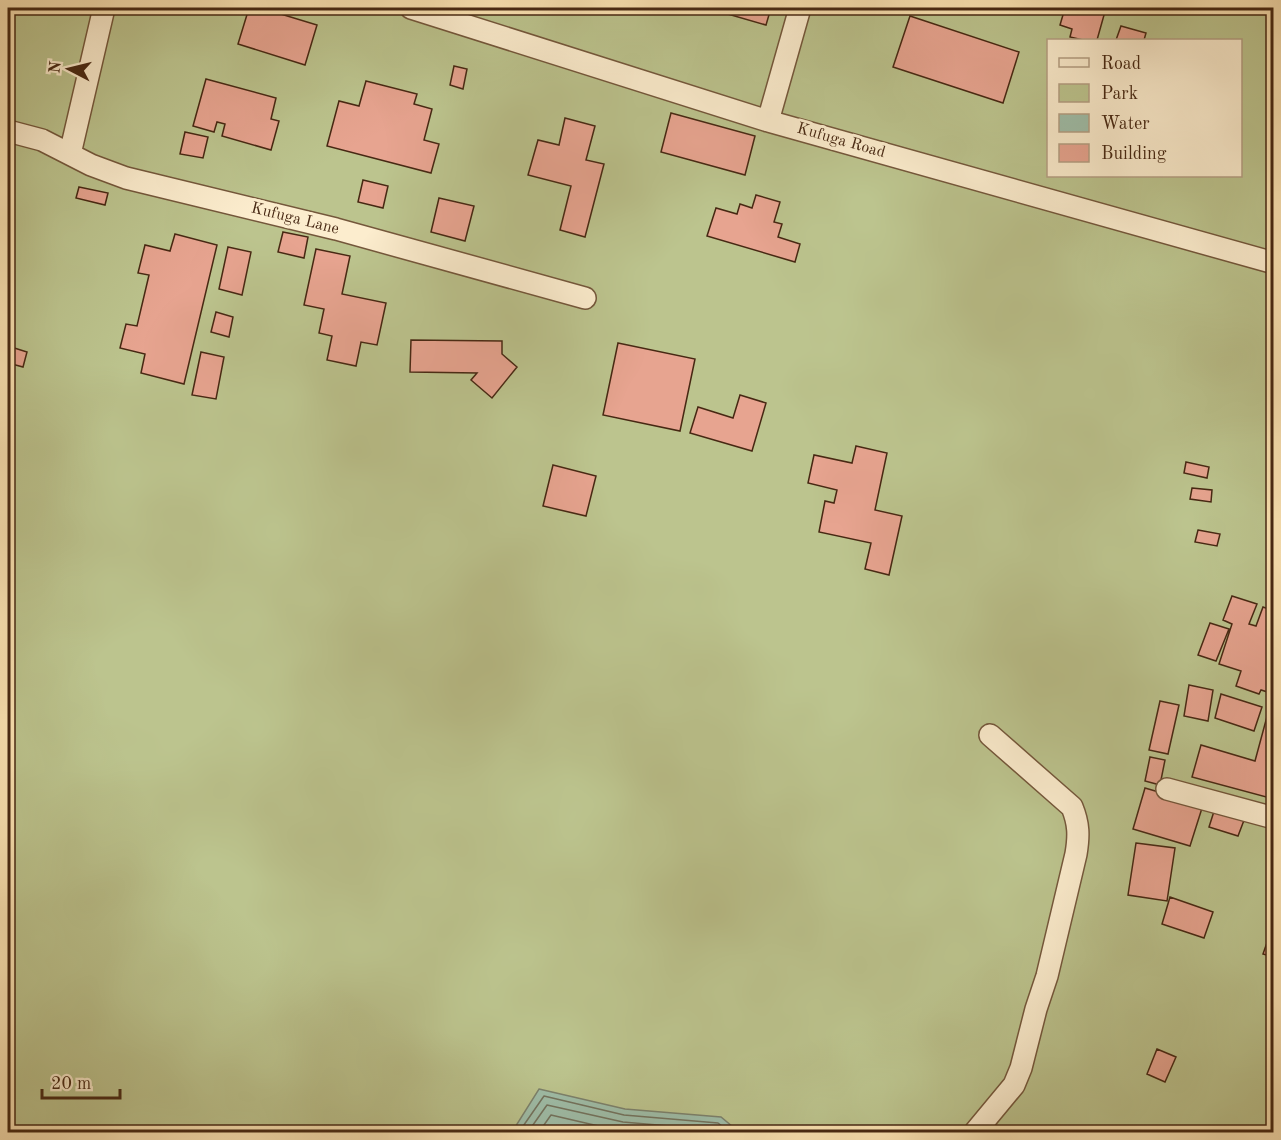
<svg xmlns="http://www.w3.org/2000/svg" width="1281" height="1140" font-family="'Old Standard TT',serif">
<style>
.green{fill:#bcc48e;stroke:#827650;stroke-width:1.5;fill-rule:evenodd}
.water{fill:#9fbea9;stroke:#7c826d;stroke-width:1.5}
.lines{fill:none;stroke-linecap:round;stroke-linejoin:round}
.shore{stroke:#73735e;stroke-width:1.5}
.building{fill:#e7a490;stroke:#472813;stroke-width:1.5}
.street-casing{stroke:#74573b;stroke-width:24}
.street{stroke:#fcedce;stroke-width:21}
.labels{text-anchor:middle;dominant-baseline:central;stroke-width:6;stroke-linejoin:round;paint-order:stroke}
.street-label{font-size:16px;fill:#472813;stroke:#fcedce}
</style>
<rect width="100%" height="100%" fill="#fbe3b3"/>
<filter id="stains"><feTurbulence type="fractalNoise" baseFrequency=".00333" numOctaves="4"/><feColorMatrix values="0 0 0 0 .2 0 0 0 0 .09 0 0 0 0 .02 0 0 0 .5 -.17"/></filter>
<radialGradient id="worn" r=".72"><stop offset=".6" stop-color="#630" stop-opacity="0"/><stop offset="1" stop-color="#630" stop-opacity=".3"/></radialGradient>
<path class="green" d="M 8,8 L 1273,8 L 1273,1132 L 8,1132 ZM 1048,40 L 1240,40 L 1240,176 L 1048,176 Z"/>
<path class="water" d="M 539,1089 L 625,1109 L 721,1117 L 739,1132 L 512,1132 Z"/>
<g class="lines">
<path class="shore" d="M 519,1132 L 544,1096 L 624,1115 L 718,1123 L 730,1132
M 528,1132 L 547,1105 L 623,1122 L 715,1130 L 718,1132
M 539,1132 L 551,1115 L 620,1131 L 637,1132"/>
</g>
<path class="building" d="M 249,8 L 261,8 L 317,25 L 305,65 L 238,44 Z
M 707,8 L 771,8 L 766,25 Z
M 1065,8 L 1106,8 L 1097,40 L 1083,40 L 1070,37 L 1072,29 L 1060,25 Z
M 910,16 L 1019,52 L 1003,103 L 893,67 Z
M 1121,26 L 1146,33 L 1144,40 L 1116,40 Z
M 454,66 L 467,69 L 463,89 L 450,85 Z
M 206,79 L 276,98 L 271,119 L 279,121 L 271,150 L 222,136 L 225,124 L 217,122 L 214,132 L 193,126 Z
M 366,81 L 417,94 L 414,104 L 432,109 L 424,140 L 439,144 L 431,173 L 327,146 L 339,101 L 359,106 Z
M 671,113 L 755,136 L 745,175 L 661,152 Z
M 565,118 L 595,126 L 586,160 L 604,164 L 585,237 L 560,230 L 571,186 L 528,175 L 538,140 L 559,145 Z
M 185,132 L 208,137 L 203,158 L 180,154 Z
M 363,180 L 388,186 L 383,208 L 358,202 Z
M 79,187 L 108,193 L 105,205 L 76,198 Z
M 756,195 L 780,202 L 774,222 L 782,224 L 778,237 L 800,244 L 795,262 L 707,236 L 716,208 L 737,214 L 740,204 L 752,208 Z
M 439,198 L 474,206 L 465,241 L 431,232 Z
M 283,232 L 308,237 L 304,258 L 278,252 Z
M 175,234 L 217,245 L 184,384 L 141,373 L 145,354 L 120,348 L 126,324 L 137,326 L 149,275 L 138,273 L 145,245 L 170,251 Z
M 228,247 L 251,252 L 242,295 L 219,289 Z
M 316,249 L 350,256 L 342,294 L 386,303 L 377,345 L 361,342 L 356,366 L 327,360 L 332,336 L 319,333 L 324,309 L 304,305 Z
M 216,312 L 233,317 L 229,337 L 211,332 Z
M 411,340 L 502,341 L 502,354 L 517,367 L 492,398 L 471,380 L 477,373 L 410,372 Z
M 618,343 L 695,359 L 680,431 L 603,415 Z
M 8,346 L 27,352 L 23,367 L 8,363 Z
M 201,352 L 224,357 L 216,399 L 192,395 Z
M 740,395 L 766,403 L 752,451 L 690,433 L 698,407 L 733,418 Z
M 856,446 L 887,453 L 875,510 L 902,516 L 889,575 L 865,569 L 871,543 L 819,532 L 825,501 L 834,503 L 837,490 L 808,483 L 814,455 L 852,463 Z
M 1186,462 L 1209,467 L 1207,478 L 1184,473 Z
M 553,465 L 596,476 L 586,516 L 543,506 Z
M 1192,488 L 1212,490 L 1211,502 L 1190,499 Z
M 1198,530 L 1220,534 L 1217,546 L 1195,542 Z
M 1232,596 L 1257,604 L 1249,624 L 1256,626 L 1263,607 L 1274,611 L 1274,694 L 1261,690 L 1259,694 L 1236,686 L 1241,671 L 1219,664 L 1232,624 L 1223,620 Z
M 1210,623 L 1229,629 L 1216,661 L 1198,655 Z
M 1189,685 L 1213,690 L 1208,721 L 1184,716 Z
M 1221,694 L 1262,707 L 1254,731 L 1215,718 Z
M 1160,701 L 1179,705 L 1168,754 L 1149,750 Z
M 1269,709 L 1274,710 L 1274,799 L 1192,777 L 1201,745 L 1255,761 Z
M 1150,757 L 1165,760 L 1160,785 L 1145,781 Z
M 1145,788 L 1203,805 L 1190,846 L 1133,829 Z
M 1216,805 L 1246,815 L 1238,836 L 1209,827 Z
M 1136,843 L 1175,848 L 1167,901 L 1128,895 Z
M 1170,897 L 1213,912 L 1204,938 L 1162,924 Z
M 1269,937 L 1274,939 L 1274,957 L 1263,954 Z
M 1157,1049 L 1176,1057 L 1165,1082 L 1147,1074 Z"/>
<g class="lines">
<defs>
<path id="street" d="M 411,8 L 768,121 L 1274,263
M 768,121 L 800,8
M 8,131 L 42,140 L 91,165 L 126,178 L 336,229 L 585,298
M 70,154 L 104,8
M 1167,789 L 1274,818
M 975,1132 L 1014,1085 L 1021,1068 L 1036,1009 L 1047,976 L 1076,854 C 1079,836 1079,824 1072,807 L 990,735"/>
</defs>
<use href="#street" class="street-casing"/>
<use href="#street" class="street"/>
</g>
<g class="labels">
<g class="street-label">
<text transform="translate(841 141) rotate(16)">Kufuga Road</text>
<text transform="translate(295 219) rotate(14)">Kufuga Lane</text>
</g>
</g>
<rect width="1281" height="1140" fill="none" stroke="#fbe3b3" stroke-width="30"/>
<rect x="9" y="9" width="1263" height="1122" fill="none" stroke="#472813" stroke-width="3"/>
<rect x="15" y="15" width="1251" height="1110" fill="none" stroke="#472813" stroke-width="1.5"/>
<rect x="1047" y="39" width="195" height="138" fill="#fcedce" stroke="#b49e83" stroke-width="1.5"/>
<rect x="1059" y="58" width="30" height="9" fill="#fcedce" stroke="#b49e83" stroke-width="1.5"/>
<text x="1101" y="69" font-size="18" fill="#472813">Road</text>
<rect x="1059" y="84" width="30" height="18" fill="#bcc48e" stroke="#b49e83" stroke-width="1.5"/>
<text x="1101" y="99" font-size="18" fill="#472813">Park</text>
<rect x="1059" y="114" width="30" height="18" fill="#9fbea9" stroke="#b49e83" stroke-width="1.5"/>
<text x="1101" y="129" font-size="18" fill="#472813">Water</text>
<rect x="1059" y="144" width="30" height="18" fill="#e7a490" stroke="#b49e83" stroke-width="1.5"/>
<text x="1101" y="159" font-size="18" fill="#472813">Building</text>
<g transform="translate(69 69) rotate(277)" stroke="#fcedce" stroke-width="4.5" paint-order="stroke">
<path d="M0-4.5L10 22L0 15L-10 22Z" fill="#472813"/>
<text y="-9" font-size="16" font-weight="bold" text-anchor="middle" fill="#472813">N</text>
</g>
<path d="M42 1089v9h78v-9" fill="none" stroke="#472813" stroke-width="3"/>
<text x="51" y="1089" font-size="18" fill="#472813" stroke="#fcedce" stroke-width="4.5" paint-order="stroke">20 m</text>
<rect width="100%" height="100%" filter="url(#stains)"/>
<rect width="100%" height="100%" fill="url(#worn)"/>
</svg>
